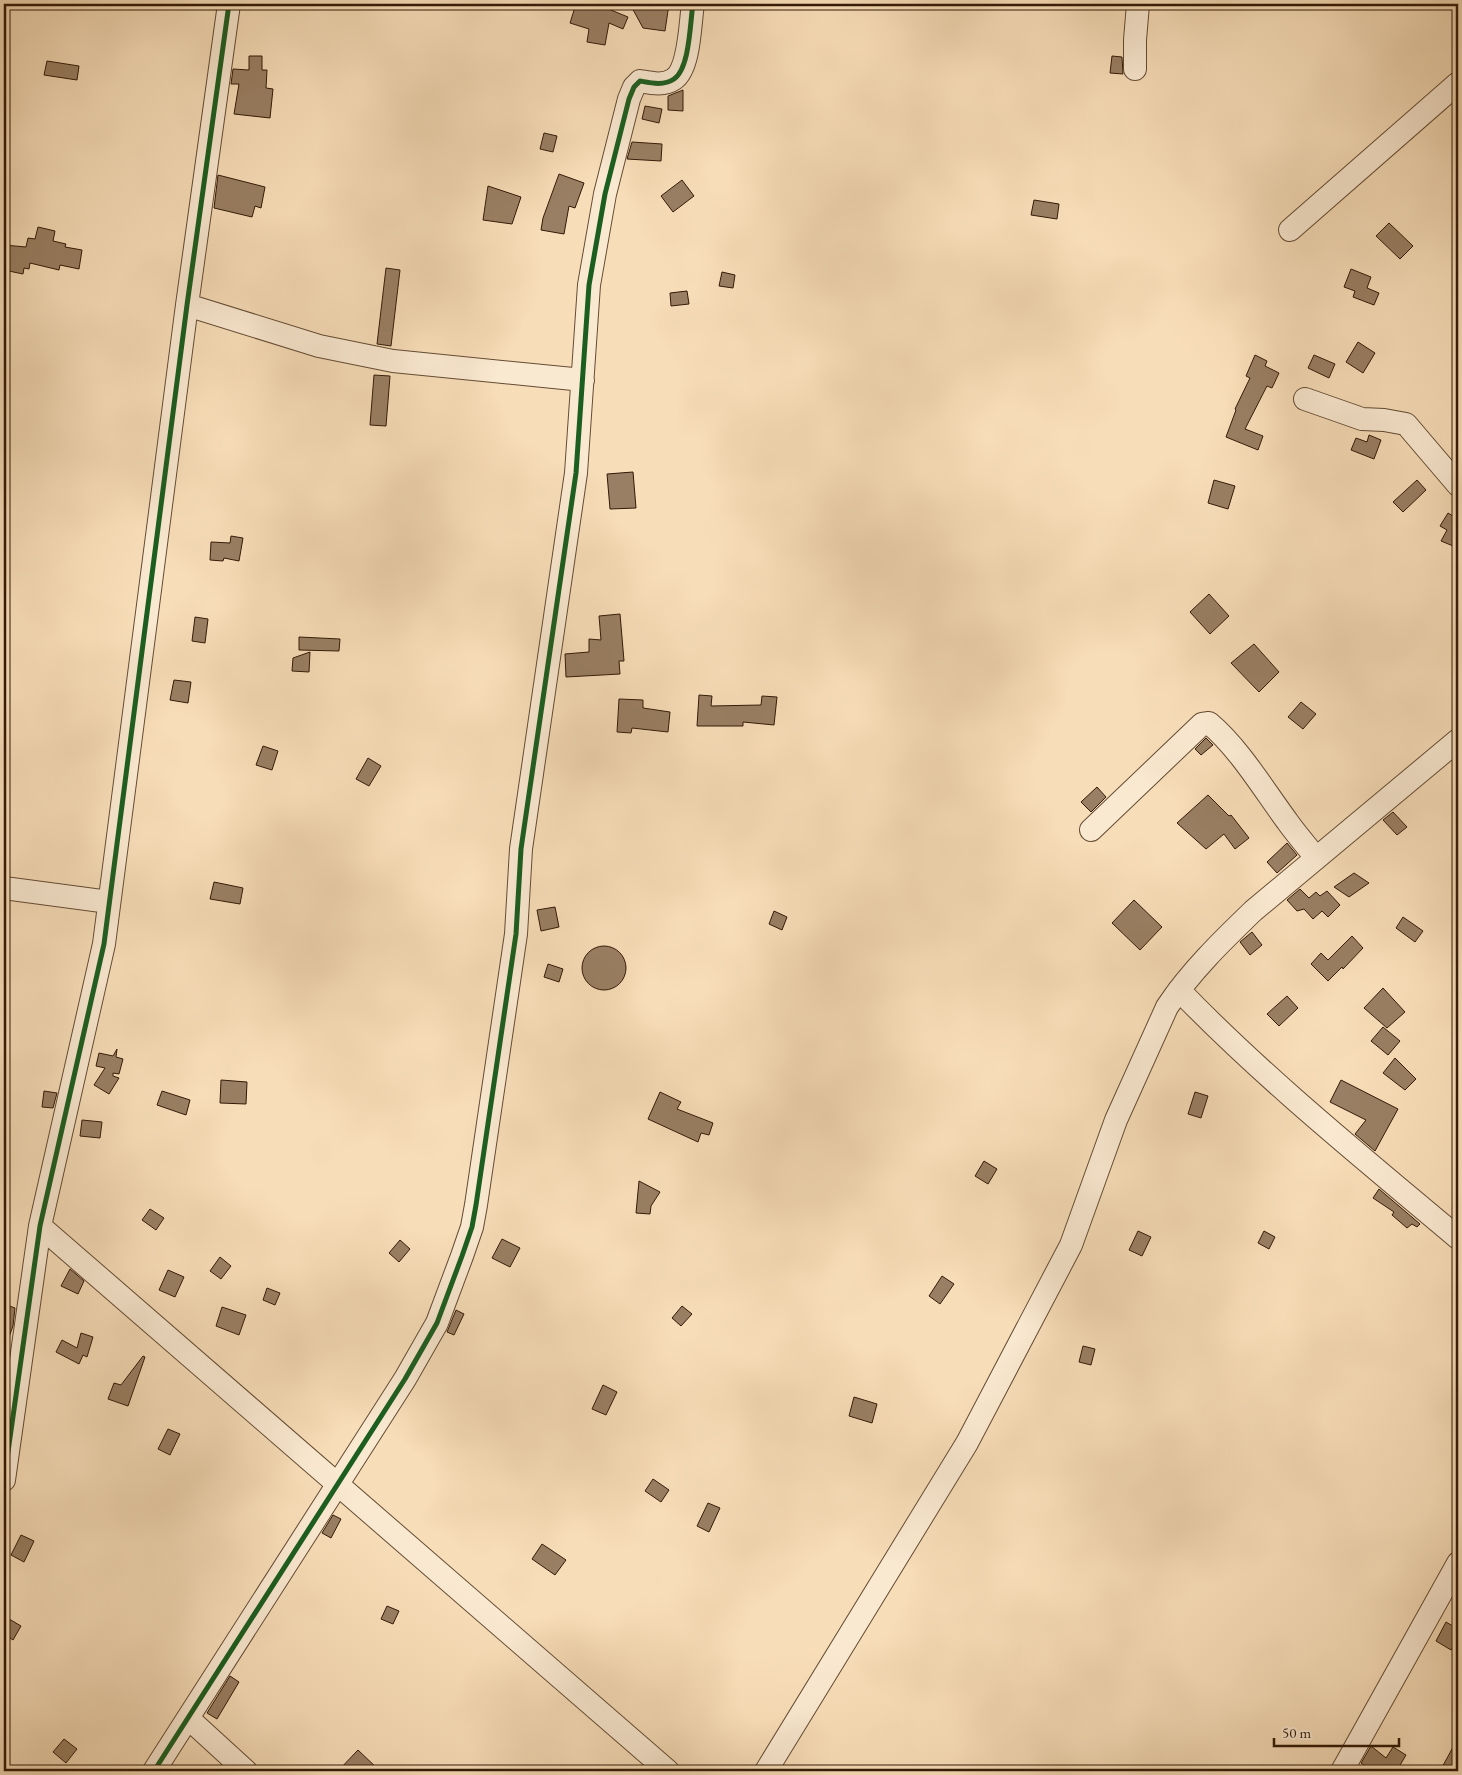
<svg xmlns="http://www.w3.org/2000/svg" width="1462" height="1775" font-family="'EB Garamond',serif">
<style>
.building{fill:#997f63;stroke:#331a07}
.lines{fill:none;stroke-linecap:round;stroke-linejoin:round}
.minor-casing{stroke:#644b33;stroke-width:24}
.minor{stroke:#fae9d1;stroke-width:22}
.cycleway-casing{stroke:#fae9d1;stroke-width:8}
.cycleway{stroke:#1b5e20;stroke-width:5}
</style>
<rect width="100%" height="100%" fill="#f7ddb8"/>
<filter id="stains"><feTurbulence type="fractalNoise" baseFrequency=".004" numOctaves="4"/><feColorMatrix values="0 0 0 0 .2 0 0 0 0 .09 0 0 0 0 .02 0 0 0 .5 -.17"/></filter>
<radialGradient id="worn" r=".72"><stop offset=".6" stop-color="#630" stop-opacity="0"/><stop offset="1" stop-color="#630" stop-opacity=".3"/></radialGradient>
<path class="building" d="M 576,4 L 596,4 L 628,17 L 623,29 L 609,23 L 605,45 L 587,42 L 589,29 L 570,23 Z
M 630,4 L 669,4 L 665,31 L 643,28 Z
M 249,56 L 262,56 L 262,70 L 267,70 L 266,88 L 273,89 L 270,118 L 234,114 L 239,84 L 231,84 L 233,69 L 249,70 Z
M 1112,56 L 1122,57 L 1123,74 L 1110,73 Z
M 47,61 L 79,66 L 77,80 L 44,75 Z
M 683,90 L 683,111 L 668,110 L 668,96 Z
M 645,106 L 662,109 L 659,123 L 642,119 Z
M 544,133 L 557,136 L 553,152 L 540,149 Z
M 632,142 L 662,144 L 661,161 L 627,159 Z
M 559,174 L 584,183 L 575,208 L 569,206 L 564,234 L 541,230 L 543,218 Z
M 218,175 L 265,187 L 261,208 L 255,206 L 252,217 L 214,208 Z
M 682,180 L 694,196 L 673,212 L 661,196 Z
M 488,186 L 521,197 L 512,224 L 483,220 Z
M 1034,200 L 1059,204 L 1057,219 L 1031,215 Z
M 1389,223 L 1413,246 L 1400,259 L 1376,236 Z
M 38,227 L 55,231 L 53,241 L 66,244 L 65,247 L 82,250 L 79,269 L 60,265 L 59,270 L 30,263 L 29,269 L 24,268 L 23,274 L 4,270 L 4,245 L 26,247 L 28,238 L 35,239 Z
M 386,268 L 400,270 L 391,346 L 377,344 Z
M 1351,269 L 1371,277 L 1367,288 L 1379,293 L 1374,305 L 1353,297 L 1355,291 L 1344,287 Z
M 722,272 L 735,275 L 733,288 L 719,286 Z
M 687,291 L 689,304 L 671,306 L 670,293 Z
M 1358,342 L 1375,353 L 1363,373 L 1346,362 Z
M 1255,355 L 1267,361 L 1265,366 L 1279,373 L 1272,388 L 1267,386 L 1245,429 L 1263,436 L 1258,450 L 1226,437 L 1236,410 L 1235,409 L 1250,378 L 1246,376 Z
M 1314,355 L 1335,364 L 1329,378 L 1308,368 Z
M 374,375 L 390,376 L 386,426 L 370,425 Z
M 1369,435 L 1381,440 L 1374,459 L 1351,450 L 1356,438 L 1367,442 Z
M 633,472 L 636,508 L 610,509 L 607,474 Z
M 1214,480 L 1235,486 L 1228,509 L 1208,503 Z
M 1417,480 L 1426,490 L 1403,512 L 1393,502 Z
M 1458,505 L 1458,548 L 1441,541 L 1447,530 L 1440,526 L 1448,513 L 1453,516 Z
M 231,536 L 243,538 L 239,561 L 224,558 L 223,561 L 210,560 L 211,542 L 230,543 Z
M 1209,594 L 1229,616 L 1210,634 L 1190,612 Z
M 620,614 L 624,661 L 619,661 L 620,674 L 566,677 L 565,654 L 589,652 L 589,639 L 601,640 L 599,616 Z
M 195,617 L 208,619 L 205,643 L 192,641 Z
M 299,637 L 340,639 L 339,651 L 299,650 Z
M 1254,644 L 1279,672 L 1259,692 L 1231,663 Z
M 310,652 L 309,672 L 292,671 L 293,658 Z
M 174,680 L 191,682 L 188,703 L 170,700 Z
M 699,695 L 712,696 L 711,706 L 761,705 L 762,696 L 777,697 L 774,725 L 743,722 L 743,726 L 697,726 Z
M 619,699 L 643,700 L 643,708 L 670,712 L 668,732 L 632,728 L 631,733 L 617,732 Z
M 1301,702 L 1316,714 L 1303,729 L 1288,717 Z
M 1206,738 L 1213,745 L 1201,755 L 1195,749 Z
M 263,746 L 278,751 L 272,770 L 256,765 Z
M 368,758 L 381,766 L 369,786 L 356,779 Z
M 1097,787 L 1106,797 L 1091,812 L 1081,802 Z
M 1208,795 L 1229,816 L 1231,815 L 1249,838 L 1235,849 L 1224,834 L 1206,849 L 1177,823 Z
M 1393,812 L 1407,827 L 1397,835 L 1383,820 Z
M 1287,843 L 1297,855 L 1277,873 L 1267,862 Z
M 1354,873 L 1369,883 L 1349,897 L 1334,887 Z
M 214,882 L 243,888 L 240,904 L 210,899 Z
M 1300,889 L 1309,898 L 1316,892 L 1320,896 L 1327,891 L 1340,905 L 1328,917 L 1322,911 L 1313,919 L 1304,909 L 1297,911 L 1287,900 Z
M 1134,900 L 1162,927 L 1140,950 L 1112,923 Z
M 555,907 L 559,927 L 541,931 L 537,910 Z
M 774,911 L 787,917 L 782,930 L 769,924 Z
M 1403,917 L 1423,931 L 1415,942 L 1396,928 Z
M 1252,932 L 1262,945 L 1250,955 L 1240,942 Z
M 1352,936 L 1363,948 L 1343,969 L 1342,967 L 1328,981 L 1311,964 L 1321,953 L 1328,960 Z
M582 968a22 22 0 1 1 44 0a22 22 0 1 1-44 0Z
M 548,964 L 563,969 L 559,982 L 544,977 Z
M 1383,988 L 1405,1012 L 1387,1028 L 1364,1008 Z
M 1287,996 L 1298,1008 L 1279,1026 L 1267,1014 Z
M 1383,1027 L 1400,1041 L 1388,1055 L 1371,1041 Z
M 117,1049 L 116,1057 L 123,1059 L 119,1074 L 113,1073 L 113,1076 L 119,1078 L 109,1094 L 94,1085 L 105,1068 L 96,1066 L 99,1053 L 113,1056 Z
M 1395,1058 L 1416,1079 L 1405,1090 L 1383,1073 Z
M 221,1080 L 247,1082 L 246,1104 L 220,1103 Z
M 1341,1080 L 1398,1109 L 1375,1151 L 1355,1134 L 1366,1120 L 1330,1102 Z
M 44,1091 L 57,1093 L 53,1108 L 42,1107 Z
M 162,1091 L 190,1100 L 186,1115 L 157,1105 Z
M 660,1092 L 681,1102 L 677,1109 L 713,1123 L 709,1135 L 701,1133 L 698,1142 L 648,1119 Z
M 1195,1092 L 1208,1096 L 1201,1118 L 1188,1114 Z
M 82,1120 L 102,1122 L 100,1138 L 80,1136 Z
M 984,1161 L 997,1169 L 988,1184 L 975,1176 Z
M 639,1181 L 660,1192 L 651,1206 L 650,1214 L 636,1213 Z
M 1379,1189 L 1420,1224 L 1417,1227 L 1412,1224 L 1407,1228 L 1392,1215 L 1394,1212 L 1373,1198 Z
M 150,1209 L 164,1218 L 156,1230 L 142,1220 Z
M 1138,1231 L 1151,1237 L 1142,1256 L 1129,1250 Z
M 1264,1231 L 1275,1237 L 1269,1249 L 1258,1243 Z
M 502,1239 L 520,1248 L 510,1267 L 492,1258 Z
M 400,1240 L 410,1249 L 399,1262 L 389,1253 Z
M 220,1257 L 231,1266 L 221,1279 L 210,1271 Z
M 70,1269 L 84,1281 L 78,1294 L 61,1286 Z
M 168,1270 L 184,1277 L 175,1297 L 159,1290 Z
M 942,1276 L 954,1284 L 940,1304 L 929,1296 Z
M 267,1288 L 280,1293 L 275,1305 L 263,1300 Z
M 4,1304 L 15,1308 L 13,1326 L 6,1345 L 4,1345 Z
M 682,1306 L 692,1314 L 681,1326 L 672,1318 Z
M 222,1307 L 246,1315 L 239,1335 L 216,1326 Z
M 456,1310 L 464,1314 L 454,1335 L 447,1332 Z
M 81,1333 L 93,1337 L 87,1357 L 83,1355 L 79,1364 L 56,1352 L 62,1340 L 77,1348 Z
M 1083,1346 L 1095,1349 L 1091,1365 L 1079,1362 Z
M 143,1356 L 145,1357 L 128,1406 L 108,1399 L 114,1383 L 121,1385 Z
M 603,1385 L 617,1392 L 606,1415 L 592,1409 Z
M 854,1397 L 877,1404 L 872,1423 L 849,1416 Z
M 168,1429 L 180,1434 L 170,1455 L 158,1449 Z
M 653,1479 L 669,1490 L 661,1502 L 645,1491 Z
M 708,1503 L 720,1508 L 709,1532 L 697,1526 Z
M 333,1515 L 341,1519 L 331,1538 L 322,1533 Z
M 21,1535 L 34,1541 L 24,1562 L 11,1555 Z
M 542,1544 L 566,1560 L 555,1575 L 532,1559 Z
M 387,1606 L 399,1611 L 393,1624 L 381,1619 Z
M 4,1616 L 21,1626 L 13,1640 L 4,1634 Z
M 1446,1622 L 1458,1629 L 1458,1638 L 1451,1650 L 1436,1641 Z
M 230,1676 L 239,1682 L 217,1719 L 207,1713 Z
M 1458,1738 L 1458,1771 L 1440,1771 Z
M 64,1739 L 77,1749 L 66,1763 L 53,1752 Z
M 1371,1746 L 1386,1758 L 1393,1747 L 1406,1755 L 1399,1767 L 1405,1771 L 1373,1771 L 1361,1763 Z
M 358,1750 L 380,1771 L 338,1771 Z"/>
<g class="lines">
<defs>
<path id="minor" d="M 1135,69 L 1135,40 L 1138,4
M 1290,230 L 1458,83
M 187,305 L 319,346 L 393,361 L 583,380
M 1305,399 L 1362,419 L 1384,420 L 1406,424 L 1458,485
M 1091,830 L 1202,724 L 1209,723 C 1239,748 1264,790 1287,821 C 1296,834 1307,846 1316,858
M 4,888 L 109,902
M 1179,990 C 1265,1079 1363,1158 1458,1238
M 40,1226 L 668,1771
M 4,1480 L 40,1226 L 104,944 L 187,305 L 229,4
M 188,1718 L 246,1771
M 154,1771 L 405,1379 L 437,1323 L 462,1256 L 472,1227 L 476,1205 L 516,934 L 521,849 L 576,473 L 589,285 L 605,194 L 629,99 L 634,87 L 640,81 C 651,83 664,86 674,79 C 690,68 690,22 693,4
M 766,1771 L 967,1443 L 1071,1245 L 1116,1120 L 1167,1007 C 1191,971 1222,941 1253,911 L 1458,740
M 1342,1771 L 1458,1563"/>
</defs>
<use href="#minor" class="minor-casing"/>
<use href="#minor" class="minor"/>
<defs>
<path id="cycleway" d="M 4,1480 L 40,1226 L 104,944 L 187,305 L 229,4
M 154,1771 L 405,1379 L 437,1323 L 462,1256 L 472,1227 L 476,1205 L 516,934 L 521,849 L 576,473 L 589,285 L 605,194 L 629,99 L 634,87 L 640,81 C 651,83 664,86 674,79 C 690,68 690,22 693,4"/>
</defs>
<use href="#cycleway" class="cycleway-casing"/>
<use href="#cycleway" class="cycleway"/>
</g>
<rect width="1462" height="1775" fill="none" stroke="#f7ddb8" stroke-width="20"/>
<rect x="5" y="5" width="1452" height="1765" fill="none" stroke="#331a07" stroke-width="2.5"/>
<rect x="10" y="10" width="1442" height="1755" fill="none" stroke="#331a07"/>
<path d="M1274 1738v8h125v-8" fill="none" stroke="#331a07" stroke-width="2.5"/>
<text x="1282" y="1738" font-size="15" fill="#331a07" stroke="#fae9d1" stroke-width="4" paint-order="stroke">50 m</text>
<rect width="100%" height="100%" filter="url(#stains)"/>
<rect width="100%" height="100%" fill="url(#worn)"/>
</svg>
